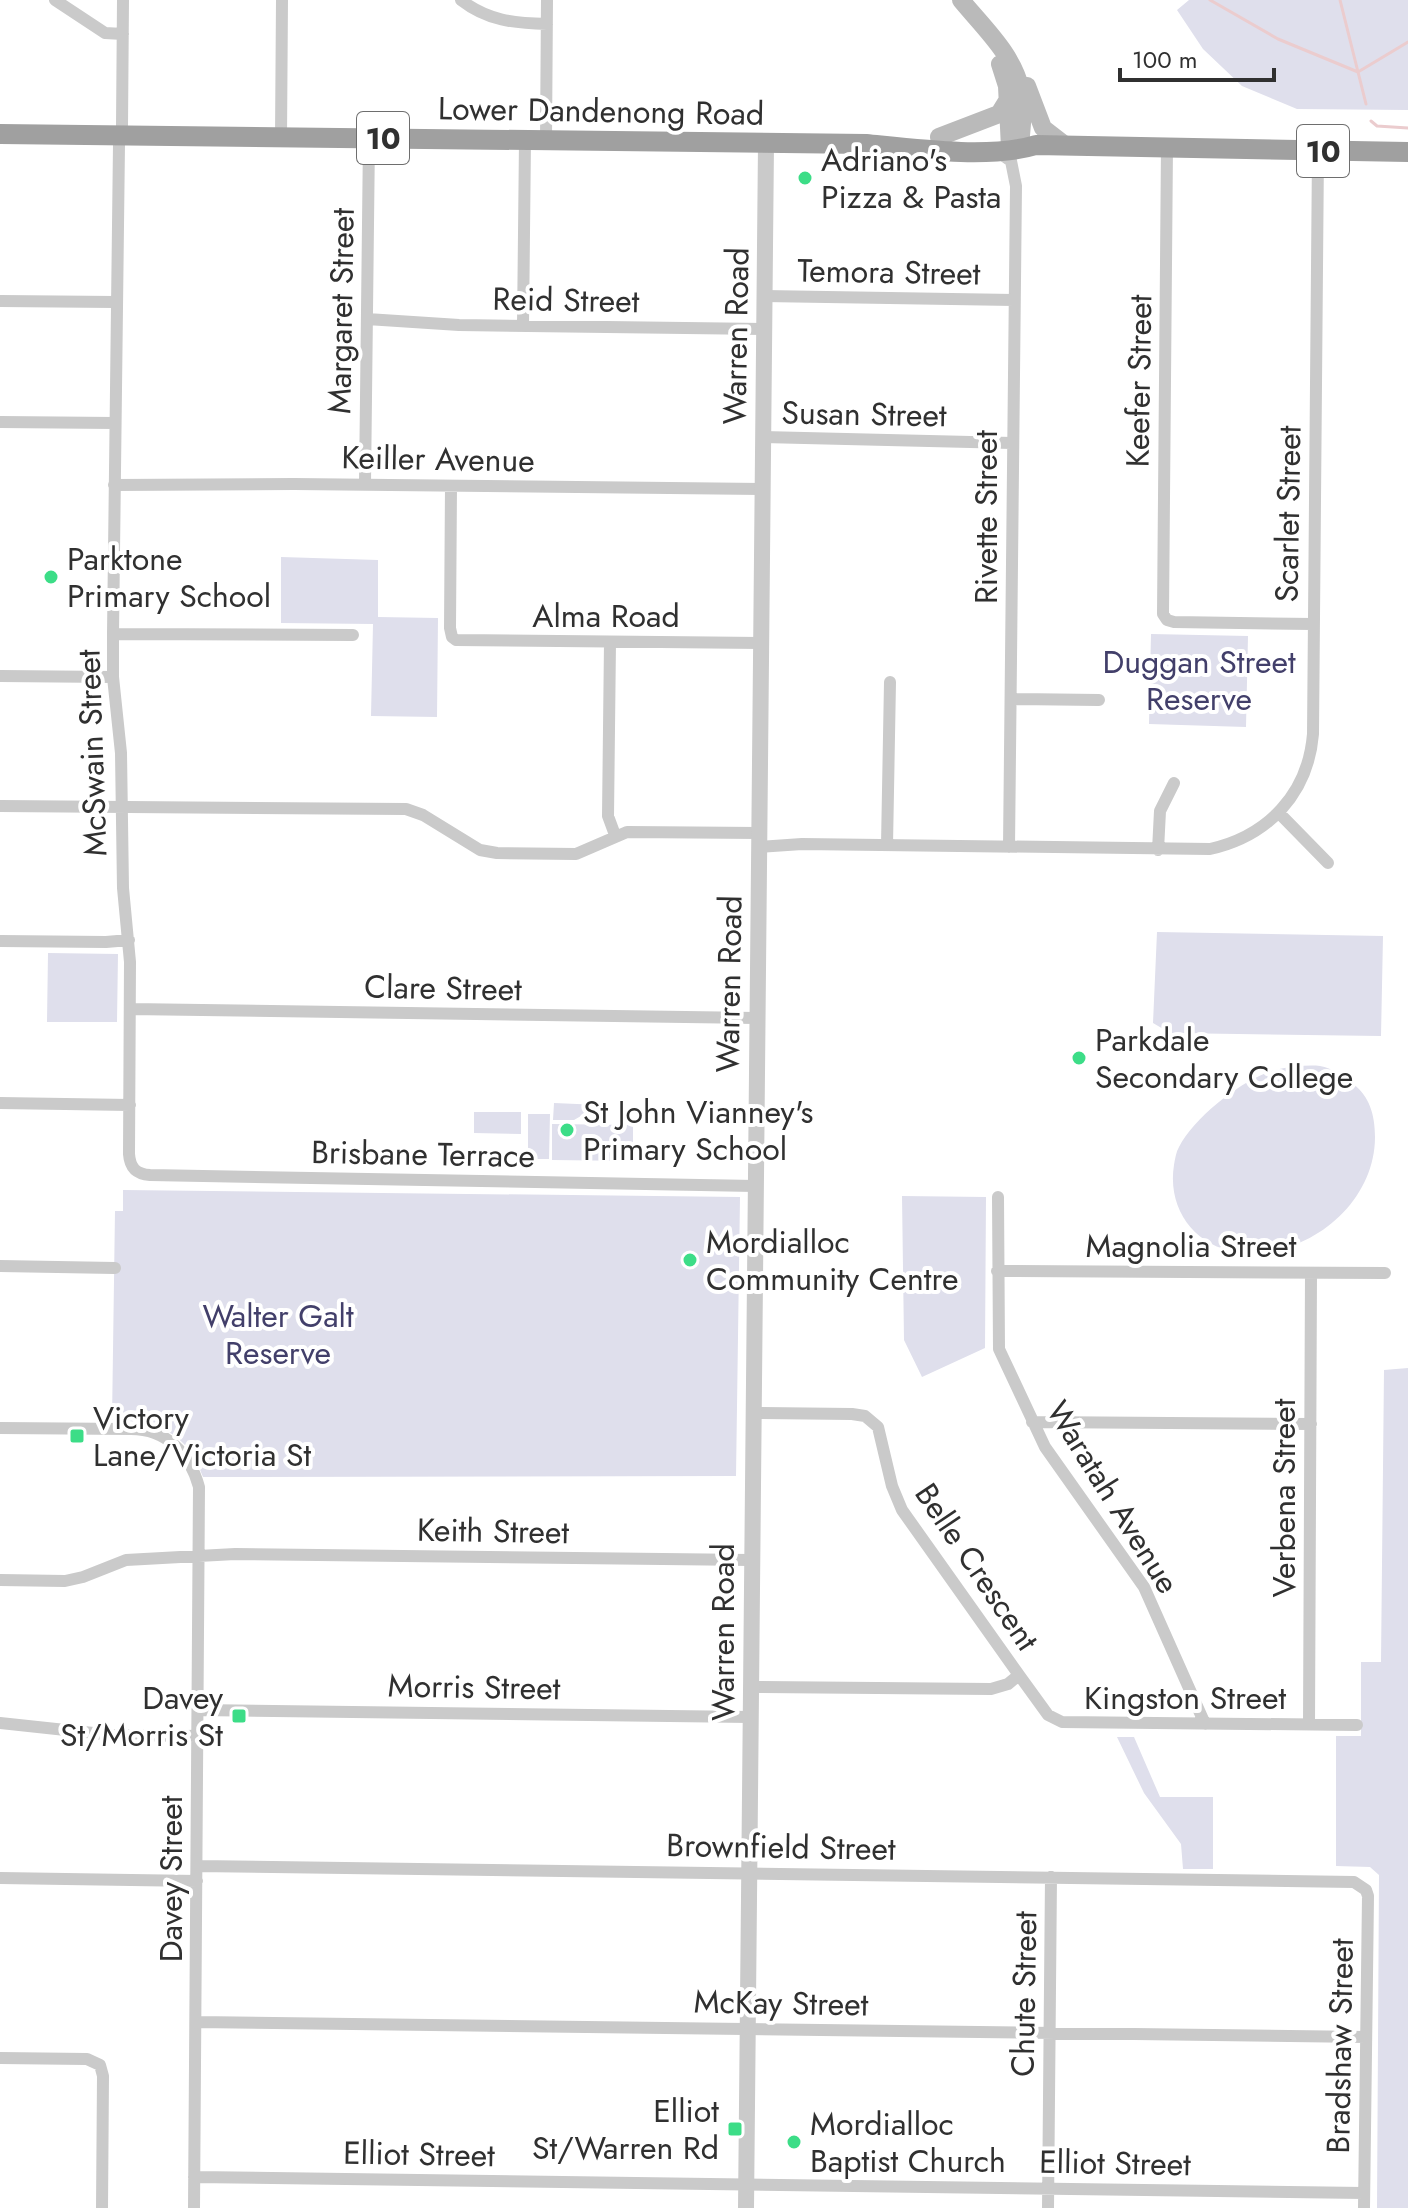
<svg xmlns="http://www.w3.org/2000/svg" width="1408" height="2208" font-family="Jost,sans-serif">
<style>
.green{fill:#dfdfec}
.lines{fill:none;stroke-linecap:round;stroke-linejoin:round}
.stream{stroke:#ebccce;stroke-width:3}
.minor{stroke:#cacaca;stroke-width:12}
.tertiary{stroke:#cacaca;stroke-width:16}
.secondary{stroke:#bababa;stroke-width:18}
.trunk{stroke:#a0a0a0;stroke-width:20}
.poi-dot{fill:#3cdd87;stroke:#fff;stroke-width:3}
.labels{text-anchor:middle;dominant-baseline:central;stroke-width:8;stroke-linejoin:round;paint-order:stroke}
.shield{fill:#fff;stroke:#6e6e6e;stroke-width:2}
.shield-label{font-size:30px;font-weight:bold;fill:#303030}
.street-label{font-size:32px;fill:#303030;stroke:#fff}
.poi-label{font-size:32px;fill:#303030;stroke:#fff;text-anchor:start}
.park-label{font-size:32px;fill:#423f6a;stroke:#fff}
</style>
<rect width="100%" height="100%" fill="#fff"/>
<path class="green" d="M 1189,0 L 1408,0 L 1408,110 L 1297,109 L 1242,86 L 1203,49 L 1177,10 Z
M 281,557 L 378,560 L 378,617 L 438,618 L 437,717 L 371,716 L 373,624 L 281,623 Z
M 1151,634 L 1248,636 L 1246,727 L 1149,724 Z
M 1157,932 L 1383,936 L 1381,1036 L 1170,1033 L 1153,1023 Z
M 48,953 L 118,954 L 117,1022 L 47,1022 Z
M 1296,1066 C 1304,1066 1312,1065 1320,1066 C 1332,1068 1343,1076 1352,1083 C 1370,1096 1375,1116 1375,1137 C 1375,1206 1304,1261 1237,1252 C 1194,1246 1167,1208 1174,1165 C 1175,1159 1176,1152 1179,1147 C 1194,1118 1236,1085 1266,1073 C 1275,1069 1286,1068 1296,1066 Z
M 554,1103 L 600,1105 L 574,1120 L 553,1120 Z
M 474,1112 L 521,1112 L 521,1134 L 474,1133 Z
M 528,1114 L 550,1114 L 549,1159 L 528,1159 Z
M 552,1124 L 633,1125 L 633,1161 L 552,1160 Z
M 123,1190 L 740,1197 L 736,1476 L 203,1477 C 187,1432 158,1421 112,1420 L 115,1211 L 123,1211 Z
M 902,1196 L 986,1197 L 985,1348 L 922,1377 L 904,1340 Z
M 1408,1368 L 1408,2208 L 1377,2208 L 1379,1875 L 1370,1867 L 1336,1866 L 1336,1736 L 1361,1736 L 1361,1662 L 1381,1662 L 1384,1370 Z
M 1117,1737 L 1134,1737 L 1160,1797 L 1213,1797 L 1213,1869 L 1183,1869 L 1181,1844 L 1144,1793 Z"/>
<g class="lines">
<path class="stream" d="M 1210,0 L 1278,39 L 1358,72 L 1408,42
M 1340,0 L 1366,104
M 1371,121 L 1377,126 L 1408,128"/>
<path class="minor" d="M 55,0 L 105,33 L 123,34
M 123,0 L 122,126 L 119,144 L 113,634 L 113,677 L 121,753 L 123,888 L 130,962 L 129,1154 C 130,1168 136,1174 150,1175 L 755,1186
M 461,0 C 488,21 514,23 547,24
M 281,137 L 282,0
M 546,140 L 547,0
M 1167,146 L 1163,614 L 1167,620 L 1174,622 L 1313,624
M 997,151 L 1011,161 L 1016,186 L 1009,847
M 764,296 L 1014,300
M 0,301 L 115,302
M 367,319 L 459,325 L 764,329
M 523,326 L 525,140
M 0,422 L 115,423
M 763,437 L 1012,443
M 365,484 L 369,138
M 114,485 L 294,484 L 762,489
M 451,486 L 450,628 L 452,637 L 456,640 L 761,643
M 113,634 L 353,635
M 610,642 L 608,816 L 615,835
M 0,676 L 113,677
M 1011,699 L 1099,700
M 0,806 L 406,809 L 423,815 L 480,850 L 497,853 L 576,854 L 627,832 L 759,833
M 1279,813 L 1328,863
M 887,845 L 890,682
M 758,847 L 802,844 L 1210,849 C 1268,836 1308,794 1313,734 L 1318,151
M 1158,850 L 1160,811 L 1174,783
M 0,941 L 106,942 L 129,940
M 130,1009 L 756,1018
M 0,1103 L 130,1105
M 998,1197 L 999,1349 L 1045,1447 L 1144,1587 L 1205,1724
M 0,1266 L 115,1268
M 997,1271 L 1385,1273
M 753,1413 L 852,1414 L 865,1416 L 878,1427 L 892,1486 L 902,1510 L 1019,1675
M 1032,1422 L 1311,1424
M 0,1428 L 131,1429 C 167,1429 190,1454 199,1487 L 194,2208
M 0,1580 L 65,1581 L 83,1577 L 126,1560 L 235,1554 L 751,1560
M 750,1687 L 991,1689 L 1008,1684 L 1019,1675 L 1048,1715 L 1062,1722 L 1357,1725
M 198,1710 L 750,1717
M 0,1723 L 112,1735 L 198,1736
M 1309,1724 L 1311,1273
M 197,1866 L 1354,1882 L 1366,1890 L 1368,1896 L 1364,2208
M 0,1878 L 197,1881
M 196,2022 L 1366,2037
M 0,2058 L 87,2059 L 100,2065 L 103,2076 L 102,2208
M 194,2177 L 1364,2193
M 1048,2208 L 1051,1877"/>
<path class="tertiary" d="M 746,2208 L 766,144"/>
<path class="secondary" d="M 961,0 C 984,28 1013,54 1021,90 C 1025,109 1021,129 1020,148
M 1000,64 L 1007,86 L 1010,148
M 1027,86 L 1043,128 L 1065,145
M 939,137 L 999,114 L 1007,101"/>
<path class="trunk" d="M 0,134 L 866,144 C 915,149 990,159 1036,145 L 1408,152"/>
</g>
<g class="poi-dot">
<circle cx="805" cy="178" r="8"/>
<circle cx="51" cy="577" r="8"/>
<circle cx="1079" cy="1058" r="8"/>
<circle cx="567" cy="1130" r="8"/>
<circle cx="690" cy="1260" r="8"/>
<rect x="69" y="1428" width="16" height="16" rx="4"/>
<rect x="231" y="1708" width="16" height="16" rx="4"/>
<rect x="727" y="2121" width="16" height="16" rx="4"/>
<circle cx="794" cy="2142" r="8"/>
</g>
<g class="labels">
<g class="shield">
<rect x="357" y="112" width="52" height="52" rx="6"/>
<rect x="1297" y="125" width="52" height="52" rx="6"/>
</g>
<g class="shield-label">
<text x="383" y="138">10</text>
<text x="1323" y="151">10</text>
</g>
<g class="street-label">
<text transform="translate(601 111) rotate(1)">Lower Dandenong Road</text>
<text transform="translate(889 272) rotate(1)">Temora Street</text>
<text transform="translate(566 300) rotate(1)">Reid Street</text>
<text transform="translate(341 311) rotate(-89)">Margaret Street</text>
<text transform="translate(736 336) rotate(-89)">Warren Road</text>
<text transform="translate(1139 381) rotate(-89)">Keefer Street</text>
<text transform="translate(864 414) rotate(1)">Susan Street</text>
<text transform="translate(438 459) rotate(1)">Keiller Avenue</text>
<text transform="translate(1288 514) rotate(-89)">Scarlet Street</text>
<text transform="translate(986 517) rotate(-90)">Rivette Street</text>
<text x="606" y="616">Alma Road</text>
<text transform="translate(92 753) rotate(-92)">McSwain Street</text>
<text transform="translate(729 984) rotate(-89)">Warren Road</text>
<text transform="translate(443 988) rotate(1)">Clare Street</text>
<text transform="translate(423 1154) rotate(1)">Brisbane Terrace</text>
<text x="1191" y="1246">Magnolia Street</text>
<text transform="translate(1113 1497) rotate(58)">Waratah Avenue</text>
<text transform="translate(1284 1498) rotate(-90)">Verbena Street</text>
<text transform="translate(493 1531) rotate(1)">Keith Street</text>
<text transform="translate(977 1567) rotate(56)">Belle Crescent</text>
<text transform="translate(723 1632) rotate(-90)">Warren Road</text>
<text transform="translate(474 1687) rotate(1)">Morris Street</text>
<text x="1185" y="1698">Kingston Street</text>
<text transform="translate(781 1847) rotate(1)">Brownfield Street</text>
<text transform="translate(171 1879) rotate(-90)">Davey Street</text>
<text transform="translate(1024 1994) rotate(-89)">Chute Street</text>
<text transform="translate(781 2003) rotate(1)">McKay Street</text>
<text transform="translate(1340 2046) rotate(-89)">Bradshaw Street</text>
<text transform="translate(419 2154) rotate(1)">Elliot Street</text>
<text transform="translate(1115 2163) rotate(1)">Elliot Street</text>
</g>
<g class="poi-label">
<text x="821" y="160">Adriano's<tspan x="821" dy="37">Pizza &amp; Pasta</tspan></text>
<text x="67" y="559">Parktone<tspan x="67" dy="37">Primary School</tspan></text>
<text x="1095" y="1040">Parkdale<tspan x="1095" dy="37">Secondary College</tspan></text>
<text x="583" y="1112">St John Vianney's<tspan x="583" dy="37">Primary School</tspan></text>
<text x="706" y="1242">Mordialloc<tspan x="706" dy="37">Community Centre</tspan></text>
<text x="93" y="1418">Victory<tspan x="93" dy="37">Lane/Victoria St</tspan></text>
<text x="223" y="1698" text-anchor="end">Davey<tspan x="223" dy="37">St/Morris St</tspan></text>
<text x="719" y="2111" text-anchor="end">Elliot<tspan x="719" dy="37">St/Warren Rd</tspan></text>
<text x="810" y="2124">Mordialloc<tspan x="810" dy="37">Baptist Church</tspan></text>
</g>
<g class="park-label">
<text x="1199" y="662">Duggan Street<tspan x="1199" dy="37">Reserve</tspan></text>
<text x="278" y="1316">Walter Galt<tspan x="278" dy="37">Reserve</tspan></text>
</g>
</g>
<path d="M1120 68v12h154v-12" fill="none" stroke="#303030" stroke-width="4"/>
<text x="1132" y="68" font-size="24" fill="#303030" stroke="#ffffff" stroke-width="6" paint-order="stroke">100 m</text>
</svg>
